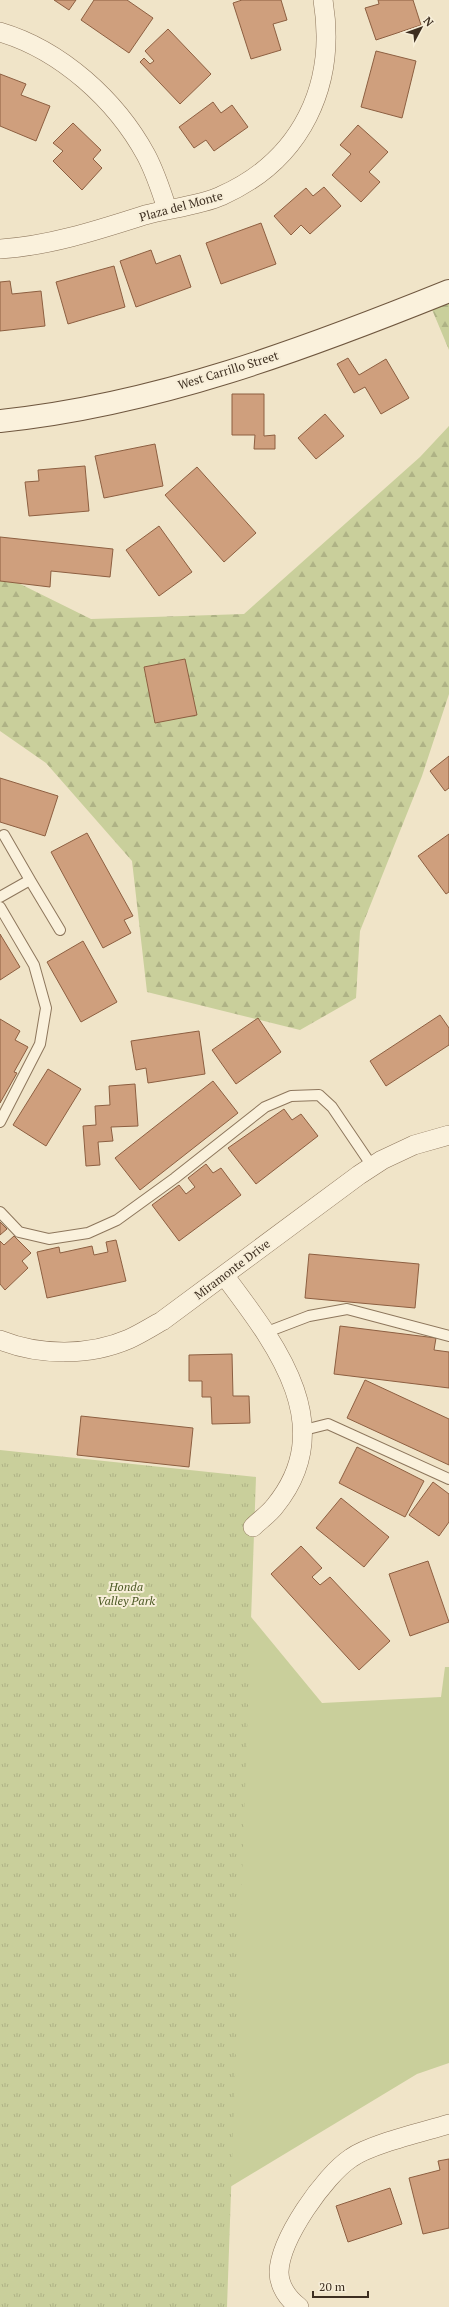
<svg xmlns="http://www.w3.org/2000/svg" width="449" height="2307" font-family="'PT Serif',serif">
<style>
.grass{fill:#c9cf9b}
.forest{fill:url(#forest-firs)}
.park{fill:url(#park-tufts)}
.building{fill:#cf9f7d;stroke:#8d5f41}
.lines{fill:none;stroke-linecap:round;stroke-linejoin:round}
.lane-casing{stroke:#8d765c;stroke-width:12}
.street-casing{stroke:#8d765c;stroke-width:20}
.secondary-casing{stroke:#6f573f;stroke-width:24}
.lane{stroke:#faf1dc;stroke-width:10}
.street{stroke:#faf1dc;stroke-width:19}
.secondary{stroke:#faf1dc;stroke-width:22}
.labels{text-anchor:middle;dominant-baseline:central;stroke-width:4;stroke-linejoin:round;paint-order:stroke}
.street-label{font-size:12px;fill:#3d2e20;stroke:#f7eed8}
.park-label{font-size:12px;font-style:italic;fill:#4d5a26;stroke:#f7eed8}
</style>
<defs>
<pattern id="forest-firs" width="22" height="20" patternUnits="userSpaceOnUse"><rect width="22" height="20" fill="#c9cf9b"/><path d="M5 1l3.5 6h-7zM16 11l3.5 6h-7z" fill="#aeb285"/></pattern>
<pattern id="park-tufts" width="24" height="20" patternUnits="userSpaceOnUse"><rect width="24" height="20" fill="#c9cf9b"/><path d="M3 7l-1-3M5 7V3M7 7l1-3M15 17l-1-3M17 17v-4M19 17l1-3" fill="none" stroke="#aeb285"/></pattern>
</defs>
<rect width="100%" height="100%" fill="#f0e4c8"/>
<path class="grass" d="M 0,1489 L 153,1498 L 322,1703 L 441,1697 L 445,1667 L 449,1667 L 449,2063 L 417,2074 L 177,2219 L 0,2307 Z"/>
<path class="forest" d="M 449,290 L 449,350 L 428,300 Z
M 449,426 L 449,694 L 422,776 L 360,931 L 356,998 L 300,1030 L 147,992 L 132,861 L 46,763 L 0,731 L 0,574 L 91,619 L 244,614 L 420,457 Z"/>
<path class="park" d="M 0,1450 L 256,1477 L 227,2307 L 0,2307 Z"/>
<path class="building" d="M 54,0 L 76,0 L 69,10 Z
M 94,0 L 127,0 L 153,18 L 129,53 L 81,20 Z
M 242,0 L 281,0 L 287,20 L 273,24 L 281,50 L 251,59 L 233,3 Z
M 378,0 L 413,0 L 421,25 L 376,40 L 365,8 L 379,4 Z
M 168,29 L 211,74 L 180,104 L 140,62 L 144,58 L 150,64 L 154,61 L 145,51 Z
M 376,51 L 416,61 L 402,118 L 361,107 Z
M 0,74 L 26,84 L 21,95 L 50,106 L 36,141 L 0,126 Z
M 213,102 L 221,113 L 232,105 L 248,127 L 214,151 L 206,140 L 194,148 L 179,127 Z
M 73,123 L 101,150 L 93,159 L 102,168 L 82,190 L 53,161 L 63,151 L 53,143 Z
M 358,125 L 388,152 L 369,172 L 380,182 L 361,202 L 332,175 L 351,154 L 340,145 Z
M 324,187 L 341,206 L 310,234 L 301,225 L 291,235 L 274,216 L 306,188 L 313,196 Z
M 261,223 L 276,264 L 221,284 L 206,243 Z
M 151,250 L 156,264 L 180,255 L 191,287 L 136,307 L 120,261 Z
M 114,266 L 125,307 L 68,324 L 56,282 Z
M 10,281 L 12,294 L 41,291 L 45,326 L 0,331 L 0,282 Z
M 348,358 L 359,375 L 386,359 L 409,398 L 381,414 L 365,387 L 354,393 L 337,364 Z
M 232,394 L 264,394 L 264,436 L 275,435 L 275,449 L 254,449 L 255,435 L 232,435 Z
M 325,414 L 344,436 L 316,459 L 298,438 Z
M 155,444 L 163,486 L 104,498 L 95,456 Z
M 85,466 L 89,511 L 29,516 L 25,482 L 39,481 L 38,470 Z
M 197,467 L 256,533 L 224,562 L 165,495 Z
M 159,526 L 192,572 L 159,596 L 126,550 Z
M 0,537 L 113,549 L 110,577 L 51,571 L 50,587 L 0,581 Z
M 185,659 L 197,715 L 155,723 L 144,667 Z
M 449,756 L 449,788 L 445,791 L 430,771 Z
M 0,778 L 58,796 L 45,836 L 0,822 Z
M 87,833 L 133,916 L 124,920 L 131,933 L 103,948 L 51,852 Z
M 449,834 L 449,892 L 446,894 L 418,856 Z
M 0,934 L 20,967 L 0,980 Z
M 83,941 L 117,1002 L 81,1022 L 47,962 Z
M 440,1015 L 449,1028 L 449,1045 L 386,1086 L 370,1061 Z
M 258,1018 L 281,1052 L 236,1084 L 212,1050 Z
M 0,1019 L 20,1031 L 15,1040 L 28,1047 L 14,1072 L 17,1073 L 0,1103 Z
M 199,1031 L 205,1074 L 148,1083 L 146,1068 L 136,1070 L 131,1041 Z
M 48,1069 L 81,1089 L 46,1146 L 13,1125 Z
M 213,1081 L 238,1113 L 140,1190 L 115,1158 Z
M 135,1084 L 138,1126 L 111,1127 L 113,1141 L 98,1142 L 100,1165 L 86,1166 L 83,1126 L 96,1125 L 95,1106 L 110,1105 L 109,1086 Z
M 284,1109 L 292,1120 L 301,1114 L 318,1136 L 256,1184 L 228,1148 Z
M 206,1164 L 213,1173 L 221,1168 L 241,1195 L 179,1241 L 152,1205 L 179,1185 L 186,1194 L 195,1187 L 188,1178 Z
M 0,1222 L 7,1229 L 0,1235 Z
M 14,1236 L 31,1253 L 22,1261 L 28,1268 L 5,1290 L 0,1284 L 0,1241 L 4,1245 Z
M 116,1240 L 126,1281 L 47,1298 L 37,1252 L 59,1247 L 60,1253 L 92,1246 L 94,1255 L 108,1252 L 106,1242 Z
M 309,1254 L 419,1264 L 415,1308 L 305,1298 Z
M 340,1326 L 436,1338 L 434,1350 L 449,1352 L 449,1388 L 334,1374 Z
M 232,1354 L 233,1396 L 249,1396 L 250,1423 L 212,1424 L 211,1397 L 202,1397 L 202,1381 L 189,1381 L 189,1355 Z
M 365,1380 L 449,1419 L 449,1465 L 347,1418 Z
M 81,1416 L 193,1428 L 189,1467 L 77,1455 Z
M 357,1447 L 424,1481 L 405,1517 L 339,1483 Z
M 433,1482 L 449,1494 L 449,1522 L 439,1536 L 409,1515 Z
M 341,1498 L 389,1537 L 364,1567 L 316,1528 Z
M 301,1546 L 322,1568 L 312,1577 L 320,1585 L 330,1577 L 390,1641 L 359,1670 L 271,1574 Z
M 428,1561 L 449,1622 L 410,1636 L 389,1574 Z
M 449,2159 L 449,2228 L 423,2234 L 409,2178 L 440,2170 L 438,2161 Z
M 390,2188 L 402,2224 L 348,2242 L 336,2206 Z"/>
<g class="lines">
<defs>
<path id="lane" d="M 4,835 L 30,880
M 0,897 L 30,880 L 60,930
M 0,907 L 34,965 L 46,1008 L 40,1044 L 0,1122
M 0,1212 L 19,1232 L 49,1239 L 88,1233 L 117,1220 L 175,1178 L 265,1107 L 291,1096 L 319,1095 L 332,1107 L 372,1166
M 267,1332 L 309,1316 L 347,1309 L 449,1336
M 304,1430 L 328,1424 L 449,1479"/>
<path id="street" d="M 0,32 C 61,50 116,100 146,155 C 155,172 161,190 167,209
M 0,249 C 49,246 98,230 145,215 C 167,209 202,205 221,196 C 302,160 337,85 323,0
M 224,1275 C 274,1342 341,1425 275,1506 C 269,1514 260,1520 253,1527
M 0,1340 C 40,1356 90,1356 129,1339 C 140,1334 151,1327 162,1321 L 359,1175 L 382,1160 L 414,1145 L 449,1135
M 299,2307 C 288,2299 279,2286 279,2272 C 280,2239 324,2176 351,2158 C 371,2144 423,2132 449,2124"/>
<path id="secondary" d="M 0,421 C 156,405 305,349 449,291"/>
</defs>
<use href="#lane" class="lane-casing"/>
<use href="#street" class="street-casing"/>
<use href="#secondary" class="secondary-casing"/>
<use href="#lane" class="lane"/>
<use href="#street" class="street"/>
<use href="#secondary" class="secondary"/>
</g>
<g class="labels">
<g class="street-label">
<text transform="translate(181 206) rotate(-15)">Plaza del Monte</text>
<text transform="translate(228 370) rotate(-17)">West Carrillo Street</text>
<text transform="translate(232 1269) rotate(-37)">Miramonte Drive</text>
</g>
<g class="park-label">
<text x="126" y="1586">Honda<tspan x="126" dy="14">Valley Park</tspan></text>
</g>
</g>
<g transform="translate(421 28) rotate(49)" stroke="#f7eed8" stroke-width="3" paint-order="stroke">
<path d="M0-3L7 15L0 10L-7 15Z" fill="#3d2e20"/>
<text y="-6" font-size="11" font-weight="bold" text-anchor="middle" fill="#3d2e20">N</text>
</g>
<path d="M313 2291v6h55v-6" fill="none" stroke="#3d2e20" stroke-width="2"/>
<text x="319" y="2291" font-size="12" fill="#3d2e20" stroke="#f7eed8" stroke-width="3" paint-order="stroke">20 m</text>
</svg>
